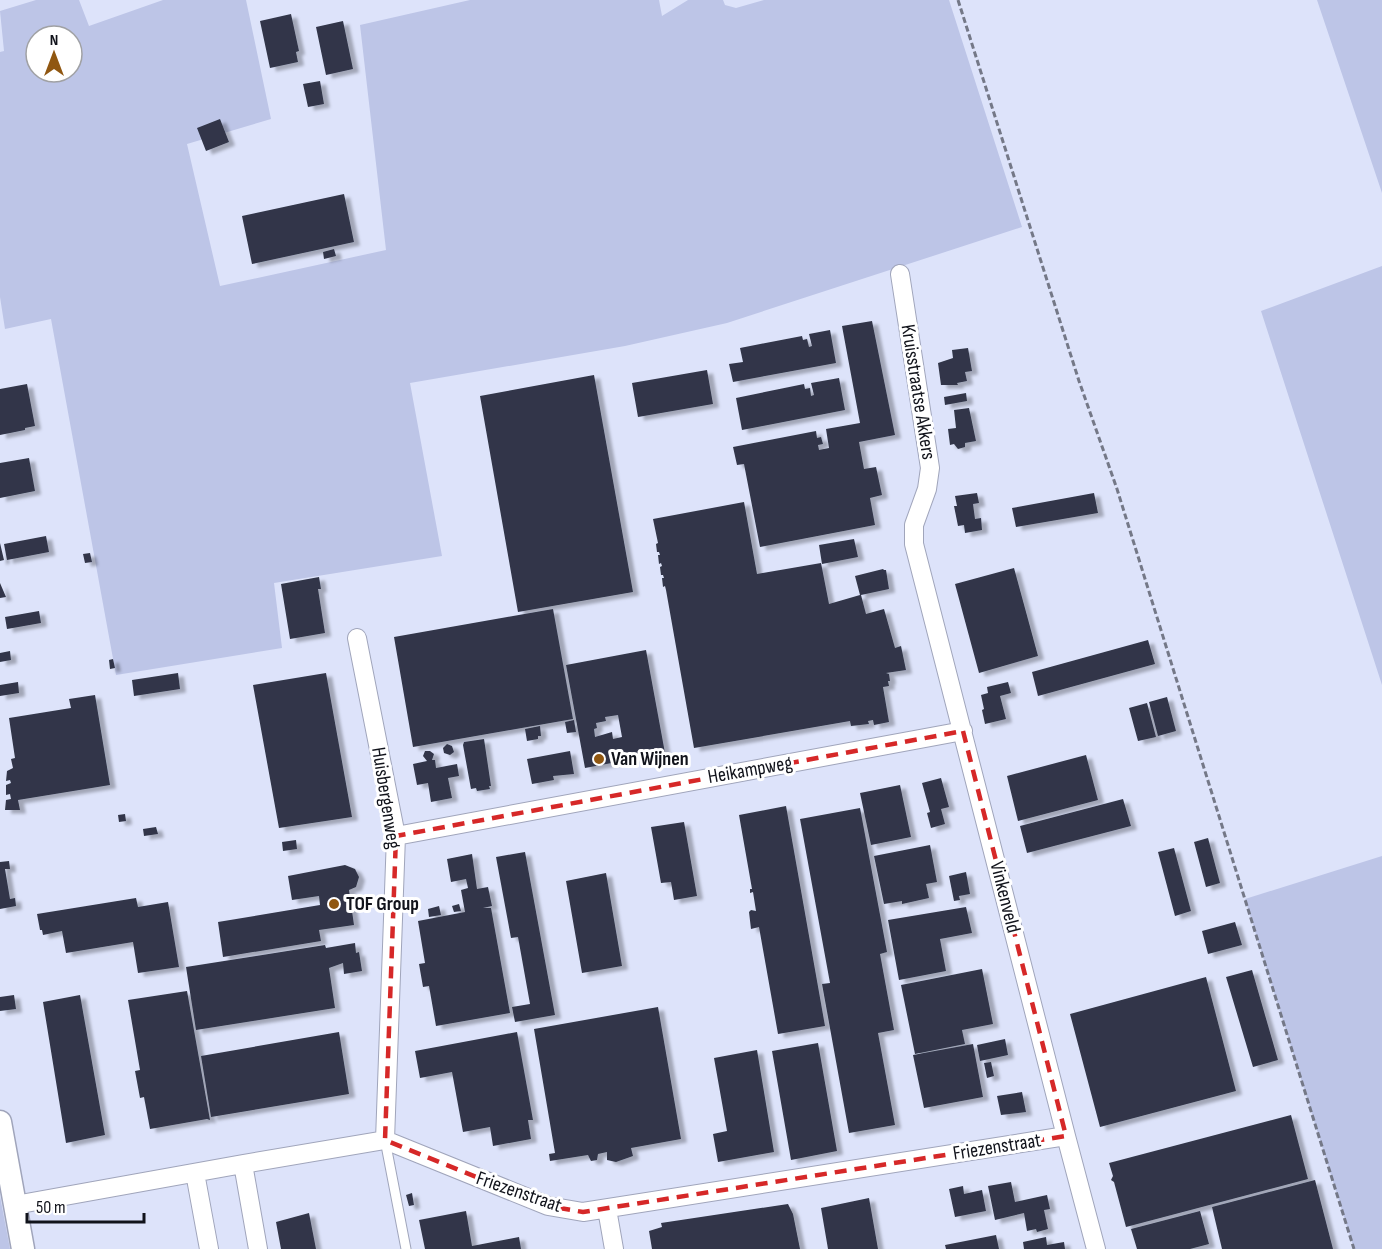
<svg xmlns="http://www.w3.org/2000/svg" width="1382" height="1249" font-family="'Sofia Sans Condensed',sans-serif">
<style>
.green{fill:#bdc5e7;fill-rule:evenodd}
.building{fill:#313648;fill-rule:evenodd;filter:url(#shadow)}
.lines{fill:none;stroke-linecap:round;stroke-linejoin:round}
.service-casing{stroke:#a0a5bb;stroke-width:11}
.minor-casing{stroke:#a0a5bb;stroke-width:20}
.tertiary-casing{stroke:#a0a5bb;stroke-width:25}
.path{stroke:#747887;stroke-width:3;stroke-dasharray:6 3;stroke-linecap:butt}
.service{stroke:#fff;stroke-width:9}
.minor{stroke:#fff;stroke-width:18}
.tertiary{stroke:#fff;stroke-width:22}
.marked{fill:none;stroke:#d62828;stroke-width:4.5;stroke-dasharray:12 8;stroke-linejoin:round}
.poi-dot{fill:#905711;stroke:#fff;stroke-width:2}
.labels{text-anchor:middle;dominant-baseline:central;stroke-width:6;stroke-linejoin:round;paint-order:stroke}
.street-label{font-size:20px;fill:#11131b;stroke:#fff}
.poi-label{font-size:20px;font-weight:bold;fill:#11131b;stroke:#fff;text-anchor:start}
</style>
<defs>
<filter id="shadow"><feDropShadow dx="6" dy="3.5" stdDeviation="1.5" flood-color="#0004"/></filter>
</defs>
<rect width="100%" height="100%" fill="#dde3fa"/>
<path class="green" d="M 36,0 L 79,0 L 89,26 L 163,0 L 246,0 L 271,119 L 187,144 L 220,286 L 386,250 L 360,25 L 470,0 L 659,0 L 662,16 L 688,0 L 723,0 L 725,5 L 736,8 L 764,0 L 949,0 L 1022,227 L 727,323 L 625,346 L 410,383 L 442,556 L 274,583 L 282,648 L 116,675 L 51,319 L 5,329 L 0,297 L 0,52 L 4,51 L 0,11 ZM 36,36 L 72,36 L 72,72 L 36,72 Z
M 1317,0 L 1382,0 L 1382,193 Z
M 1382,266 L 1382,685 L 1261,311 Z
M 1382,856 L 1382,1249 L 1354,1249 L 1245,899 Z
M 0,1196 L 10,1249 L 0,1249 Z"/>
<path class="building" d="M 291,14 L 299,51 L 296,52 L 298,62 L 270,68 L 260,21 Z
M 343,21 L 353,69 L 326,75 L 316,27 Z
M 320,81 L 324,104 L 308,107 L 303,84 Z
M 220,119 L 229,142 L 206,151 L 197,128 Z
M 344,194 L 354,242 L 252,264 L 242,216 Z
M 334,249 L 336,256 L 324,259 L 323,252 Z
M 872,321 L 895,435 L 859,442 L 864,469 L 876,467 L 882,495 L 870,498 L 875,525 L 760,547 L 744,464 L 737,465 L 733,447 L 816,431 L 817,438 L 821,437 L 823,444 L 818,445 L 819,450 L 829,448 L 826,429 L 860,423 L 842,326 Z
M 830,330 L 836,363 L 733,382 L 729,364 L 743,362 L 740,348 L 802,336 L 803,340 L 807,339 L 809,347 L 812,346 L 809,334 Z
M 968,348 L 972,371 L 965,372 L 967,381 L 957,383 L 958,385 L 941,385 L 938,363 L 953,358 L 952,350 Z
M 707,370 L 713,404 L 638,417 L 632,383 Z
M 594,375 L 633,592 L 518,612 L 480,396 Z
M 839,378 L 845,410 L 742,430 L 736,398 L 804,384 L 805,389 L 810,388 L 811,396 L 814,395 L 811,383 Z
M 27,384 L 35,426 L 25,428 L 25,430 L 0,435 L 0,389 Z
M 966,393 L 967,401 L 945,405 L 944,397 Z
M 969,408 L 976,441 L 965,443 L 965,447 L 958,449 L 954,444 L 950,445 L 948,429 L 956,428 L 954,410 Z
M 29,458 L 35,491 L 0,498 L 0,463 Z
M 977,493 L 979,503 L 973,504 L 975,519 L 981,518 L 982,530 L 965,533 L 964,525 L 958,526 L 954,506 L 957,506 L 955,496 Z
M 1094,493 L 1098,513 L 1016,527 L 1012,508 Z
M 744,502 L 757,574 L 821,563 L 829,604 L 860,595 L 855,576 L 883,569 L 884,570 L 886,570 L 889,589 L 861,595 L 866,614 L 884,609 L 895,648 L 901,646 L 906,670 L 886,673 L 889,674 L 890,681 L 888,681 L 889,686 L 883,687 L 889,722 L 874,725 L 873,720 L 868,721 L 869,724 L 851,726 L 850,721 L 694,748 L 666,590 L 665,586 L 663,587 L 662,578 L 664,578 L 663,575 L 661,575 L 660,567 L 662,566 L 661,563 L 659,564 L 658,555 L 660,555 L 659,552 L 657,552 L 656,544 L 658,543 L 653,519 Z
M 46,536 L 49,552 L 7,560 L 4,544 Z
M 854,539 L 858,557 L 822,564 L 819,545 Z
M 0,543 L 4,560 L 0,561 Z
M 90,553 L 92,562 L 85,563 L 83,554 Z
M 1014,568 L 1038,656 L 979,673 L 955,584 Z
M 319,577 L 321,589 L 318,589 L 325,633 L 290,639 L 281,584 Z
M 0,583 L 6,597 L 0,598 Z
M 553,609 L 573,719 L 413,747 L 394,637 Z
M 39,611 L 41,623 L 7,629 L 5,617 Z
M 1148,640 L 1155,664 L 1038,696 L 1032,672 Z
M 646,650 L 665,753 L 585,768 L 566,665 ZM 618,715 L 622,737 L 613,739 L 612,732 L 595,737 L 594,729 L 597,728 L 596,723 L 606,721 L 605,717 Z
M 10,651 L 11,660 L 0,662 L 0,653 Z
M 113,659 L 115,668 L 110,669 L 109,660 Z
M 178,673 L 180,689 L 134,696 L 132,680 Z
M 326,673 L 352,817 L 279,828 L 253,685 Z
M 18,682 L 19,693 L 0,696 L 0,685 Z
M 1008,682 L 1011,693 L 1000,696 L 1006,719 L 985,724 L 982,710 L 984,709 L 981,695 L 988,693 L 987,687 Z
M 95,695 L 110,785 L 18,800 L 20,810 L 5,810 L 6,800 L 11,799 L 10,794 L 6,795 L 6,785 L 11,783 L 10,780 L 6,781 L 7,771 L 13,768 L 11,759 L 15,758 L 9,718 L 71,708 L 69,699 Z
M 1167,697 L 1176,731 L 1158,736 L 1149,702 Z
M 1147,703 L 1156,737 L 1138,741 L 1129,708 Z
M 574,720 L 576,732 L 567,733 L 565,722 Z
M 540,726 L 541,736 L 538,736 L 538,739 L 527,741 L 525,729 Z
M 484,739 L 491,786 L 489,786 L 490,789 L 477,791 L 476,788 L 471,789 L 463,745 L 464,742 Z
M 447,744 L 452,746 L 454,752 L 450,755 L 444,753 L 443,748 Z
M 425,751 L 430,751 L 434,754 L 432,760 L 435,760 L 436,768 L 457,764 L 459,776 L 448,778 L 452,798 L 431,802 L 428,783 L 417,785 L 413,764 L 427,761 L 423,756 Z
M 570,751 L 574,774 L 553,776 L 554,780 L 532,784 L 527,759 Z
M 1086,755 L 1098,800 L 1018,821 L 1007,776 Z
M 941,778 L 949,807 L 941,809 L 945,824 L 931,828 L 927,813 L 930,812 L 922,783 Z
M 900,785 L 911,837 L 871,845 L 860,793 Z
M 1123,799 L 1131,826 L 1027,853 L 1020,826 Z
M 786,806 L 825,1026 L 778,1034 L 759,927 L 751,929 L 749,912 L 751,910 L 756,911 L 753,892 L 750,893 L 750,889 L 752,889 L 739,815 Z
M 860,808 L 887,952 L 880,954 L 894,1030 L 878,1033 L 895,1125 L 849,1133 L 822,984 L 830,983 L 800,819 Z
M 125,814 L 126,821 L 119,822 L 118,815 Z
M 684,822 L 697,896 L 674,900 L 671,882 L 661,883 L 651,827 Z
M 156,827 L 158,834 L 144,836 L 143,829 Z
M 1208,838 L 1220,883 L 1206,887 L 1194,842 Z
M 296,840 L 297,849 L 283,851 L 282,842 Z
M 930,845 L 937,882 L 926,884 L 929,898 L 902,904 L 902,901 L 884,904 L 874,856 Z
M 1174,848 L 1191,911 L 1175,916 L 1158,852 Z
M 525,852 L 555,1015 L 515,1022 L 512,1007 L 530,1004 L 518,937 L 511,938 L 496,857 Z
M 472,854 L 477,889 L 488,887 L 492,906 L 483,908 L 491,908 L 510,1013 L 436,1026 L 429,986 L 423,987 L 419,964 L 425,963 L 418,921 L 465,912 L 461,890 L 468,888 L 466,879 L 451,882 L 447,859 Z
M 9,861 L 10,869 L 5,869 L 10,899 L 15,898 L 16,906 L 0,909 L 0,862 Z
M 345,865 L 355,869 L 359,877 L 356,887 L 349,890 L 354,925 L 319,930 L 321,941 L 223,957 L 218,922 L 320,905 L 319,896 L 292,900 L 288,876 Z
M 966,872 L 970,894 L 959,896 L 960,900 L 954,901 L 949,876 Z
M 606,873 L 622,966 L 582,973 L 566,881 Z
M 136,898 L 138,907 L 168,902 L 179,967 L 138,973 L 133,942 L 66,953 L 62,931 L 43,935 L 42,930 L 40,930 L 37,914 Z
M 459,904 L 461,911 L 454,912 L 452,906 Z
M 439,906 L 441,915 L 429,917 L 428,909 Z
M 966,907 L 972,933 L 940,939 L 946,971 L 899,980 L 888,920 Z
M 1235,922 L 1242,945 L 1208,954 L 1202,931 Z
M 355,943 L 356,953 L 359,952 L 362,971 L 344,974 L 343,963 L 329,968 L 335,1008 L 196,1030 L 186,967 L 325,945 L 326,948 Z
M 982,969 L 993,1024 L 962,1030 L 965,1044 L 915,1054 L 901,985 Z
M 1252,970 L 1278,1060 L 1253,1067 L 1226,977 Z
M 1206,977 L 1236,1091 L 1100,1127 L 1070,1014 Z
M 187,991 L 210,1120 L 207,1119 L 150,1129 L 144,1097 L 140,1098 L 135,1071 L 140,1070 L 128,1000 Z
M 14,995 L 16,1009 L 0,1011 L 0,997 Z
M 80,995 L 105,1135 L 66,1143 L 43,1002 Z
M 658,1007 L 681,1139 L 631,1148 L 633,1156 L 616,1162 L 607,1160 L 607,1152 L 598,1154 L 597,1160 L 591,1161 L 588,1155 L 550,1161 L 549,1154 L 555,1153 L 534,1029 Z
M 339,1032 L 349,1094 L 211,1117 L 201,1056 Z
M 517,1032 L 533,1120 L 528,1120 L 531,1139 L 493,1146 L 490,1127 L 463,1132 L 452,1072 L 420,1078 L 415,1051 Z
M 1005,1039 L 1008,1055 L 980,1061 L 977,1045 Z
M 818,1043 L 837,1151 L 791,1160 L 772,1051 Z
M 973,1044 L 983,1097 L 924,1108 L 913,1055 Z
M 757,1050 L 774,1152 L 718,1162 L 713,1134 L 727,1131 L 714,1058 Z
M 991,1062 L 994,1076 L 987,1078 L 984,1063 Z
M 1022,1092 L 1026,1112 L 1001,1115 L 997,1096 Z
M 1291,1115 L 1308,1179 L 1126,1227 L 1114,1182 L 1111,1180 L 1113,1176 L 1109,1163 Z
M 1315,1180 L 1333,1249 L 1222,1249 L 1212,1207 Z
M 1011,1182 L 1015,1202 L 1047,1195 L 1050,1209 L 1044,1210 L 1048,1229 L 1037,1232 L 1036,1229 L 1027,1231 L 1024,1213 L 995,1220 L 988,1186 Z
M 963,1186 L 964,1194 L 982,1190 L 986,1211 L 955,1217 L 949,1189 Z
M 412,1193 L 414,1205 L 409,1206 L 406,1195 Z
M 869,1198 L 878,1249 L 828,1249 L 821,1208 Z
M 788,1204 L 793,1214 L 800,1249 L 652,1249 L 649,1231 L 662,1227 L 661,1223 Z
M 466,1211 L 472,1246 L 519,1237 L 521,1249 L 425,1249 L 419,1220 Z
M 1200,1211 L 1209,1244 L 1190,1249 L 1137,1249 L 1131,1229 Z
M 309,1213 L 316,1249 L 281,1249 L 276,1222 Z
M 996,1235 L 999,1249 L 946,1249 L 945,1245 Z
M 1046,1237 L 1047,1245 L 1064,1242 L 1065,1249 L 1024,1249 L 1023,1242 Z"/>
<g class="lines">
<defs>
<path id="service" d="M 385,1140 L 406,1249"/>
<path id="minor" d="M 900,274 L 930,468 L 927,489 L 914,525 L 914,544 L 1066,1136 L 1096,1249
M 357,638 L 396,836 L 385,1140
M 396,836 L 963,731
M 243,1164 L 258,1249
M 195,1173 L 209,1249
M 15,1205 L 243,1164 L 385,1140 L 548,1206 L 583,1212 L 1066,1136
M 607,1209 L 614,1249"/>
<path id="tertiary" d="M 0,1122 L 23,1249"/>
</defs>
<use href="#service" class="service-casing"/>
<use href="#minor" class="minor-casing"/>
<use href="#tertiary" class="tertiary-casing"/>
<path class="path" d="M 958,0 L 1079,381 L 1117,489 L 1354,1249"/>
<use href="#service" class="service"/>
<use href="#minor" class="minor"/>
<use href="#tertiary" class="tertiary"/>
</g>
<path class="marked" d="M 963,731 L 1066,1136 L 583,1212 L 548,1206 L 385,1140 L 396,836 Z"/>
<g class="poi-dot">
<circle cx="599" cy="759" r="6"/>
<circle cx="334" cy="904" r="6"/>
</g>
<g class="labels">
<g class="street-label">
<text transform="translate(918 392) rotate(81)">Kruisstraatse Akkers</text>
<text transform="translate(750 770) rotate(-10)">Heikampweg</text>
<text transform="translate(386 798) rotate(81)">Huisbergenweg</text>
<text transform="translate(1005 897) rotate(76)">Vinkenveld</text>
<text transform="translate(997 1147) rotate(-9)">Friezenstraat</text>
<text transform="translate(519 1192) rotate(19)">Friezenstraat</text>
</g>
<g class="poi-label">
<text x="611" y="759">Van Wijnen</text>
<text x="346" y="904">TOF Group</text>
</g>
</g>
<g transform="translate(54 54)"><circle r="28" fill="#ffffff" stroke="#a0a1a4" stroke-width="1.5"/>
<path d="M0-4.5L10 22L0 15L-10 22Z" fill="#905711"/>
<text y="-9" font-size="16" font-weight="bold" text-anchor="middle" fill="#11131b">N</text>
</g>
<path d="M27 1213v9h117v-9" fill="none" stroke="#11131b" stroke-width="3"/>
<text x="36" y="1213" font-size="18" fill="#11131b" stroke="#ffffff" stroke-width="4.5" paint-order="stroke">50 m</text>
</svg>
